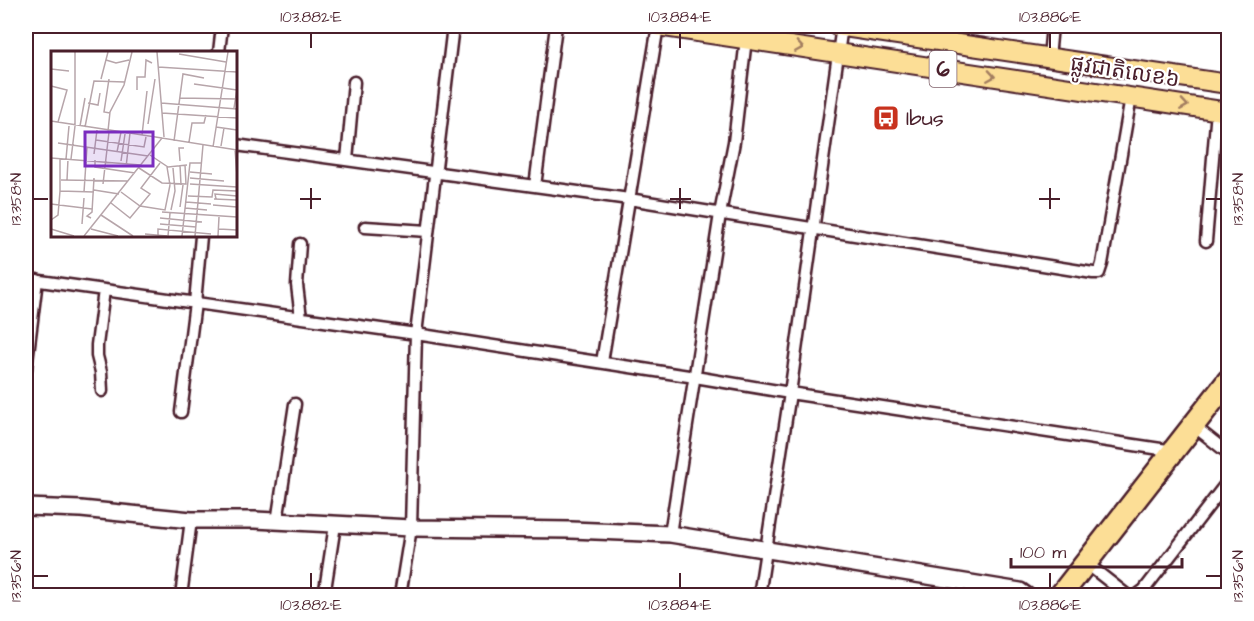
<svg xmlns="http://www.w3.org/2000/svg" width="1254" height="621" font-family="'Architects Daughter','Noto Sans Khmer',sans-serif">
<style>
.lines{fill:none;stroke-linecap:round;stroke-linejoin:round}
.street-casing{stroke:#4a1f2b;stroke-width:15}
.secondary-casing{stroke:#4a1f2b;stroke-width:20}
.primary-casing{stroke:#4a1f2b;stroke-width:22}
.highway-casing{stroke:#4a1f2b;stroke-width:26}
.street{stroke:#fff;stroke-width:10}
.secondary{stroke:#fff;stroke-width:15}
.primary{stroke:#fcde96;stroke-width:18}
.highway{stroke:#fcde96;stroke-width:21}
.oneway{stroke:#a37e60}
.ticks{fill:none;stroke:#4a1f2b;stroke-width:2}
.labels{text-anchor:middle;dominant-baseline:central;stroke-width:4.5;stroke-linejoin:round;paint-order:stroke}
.shield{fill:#fff;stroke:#80626b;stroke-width:1.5}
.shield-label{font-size:21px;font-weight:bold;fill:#4a1f2b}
.street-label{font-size:22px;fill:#4a1f2b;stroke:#fff}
.poi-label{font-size:22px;fill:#4a1f2b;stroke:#fff;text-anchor:start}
.inset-road{fill:none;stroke:#b7a5aa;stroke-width:1.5}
.view{fill:#7b2cbf;fill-opacity:0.15;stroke:#7b2cbf;stroke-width:3}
.inset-edge{fill:none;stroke:#4a1f2b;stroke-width:3}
.neatline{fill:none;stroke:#4a1f2b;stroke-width:2}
.ticks-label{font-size:15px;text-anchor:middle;fill:#4a1f2b}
</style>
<rect width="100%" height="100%" fill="#fff"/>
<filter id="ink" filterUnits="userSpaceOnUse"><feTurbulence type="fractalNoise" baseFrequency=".0167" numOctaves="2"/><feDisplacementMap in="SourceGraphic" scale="12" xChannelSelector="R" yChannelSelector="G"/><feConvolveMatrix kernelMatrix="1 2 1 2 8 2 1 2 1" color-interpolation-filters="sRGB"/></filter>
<g filter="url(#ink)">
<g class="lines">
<defs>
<path id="street" d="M 219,52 L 222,26
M 1049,58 L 1052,26
M 236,145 L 629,199 L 1093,273 L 1099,273 L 1102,264 L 1131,97
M 347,160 L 354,82
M 535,186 L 556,26
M 365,227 L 428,231
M 1206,241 L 1217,110
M 300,244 L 297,285 L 301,318
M 26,279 L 416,334 L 695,377 L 790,393 L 1174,451
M 602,362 L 658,26
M 26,369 L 37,280
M 102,391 L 101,372 L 97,356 L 97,345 L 104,290
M 181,412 L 195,303 L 201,236
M 1194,426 L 1228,453
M 277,522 L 295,404
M 670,534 L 720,214 L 734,142 L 746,39
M 1086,563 L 1128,596
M 181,596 L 191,520
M 324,596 L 335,525
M 400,596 L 411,528 L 416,334 L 453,26
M 759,596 L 790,393 L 842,26
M 1136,596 L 1144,590 L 1228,481"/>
<path id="secondary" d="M 26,507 L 81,509 L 191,520 L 255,520 L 411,528 L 571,530 L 670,534 L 1020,591 L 1027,596"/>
<path id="primary" d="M 658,26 L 1228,112
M 837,26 L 1228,84"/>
<path id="highway" d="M 1060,596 L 1228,381"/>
</defs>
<use href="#street" class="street-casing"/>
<use href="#secondary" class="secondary-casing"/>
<use href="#primary" class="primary-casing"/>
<use href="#highway" class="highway-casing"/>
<use href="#street" class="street"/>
<use href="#secondary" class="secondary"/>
<use href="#primary" class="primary"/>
<use href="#highway" class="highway"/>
</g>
<defs><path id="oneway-chevron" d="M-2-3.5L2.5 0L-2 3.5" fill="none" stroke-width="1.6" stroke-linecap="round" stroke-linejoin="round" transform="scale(1.5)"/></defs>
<g class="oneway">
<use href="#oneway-chevron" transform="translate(799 47) rotate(9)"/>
<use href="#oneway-chevron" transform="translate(991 76) rotate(9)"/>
<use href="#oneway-chevron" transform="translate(1184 105) rotate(9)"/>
</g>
</g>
<path class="ticks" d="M 311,33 L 311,48M 680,33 L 680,48M 1050,33 L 1050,48M 311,188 L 311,209M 680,188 L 680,209M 1050,188 L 1050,209M 33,199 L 48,199M 300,199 L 321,199M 670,199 L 691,199M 1039,199 L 1060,199M 1206,199 L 1221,199M 311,573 L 311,588M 680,573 L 680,588M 1050,573 L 1050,588M 33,576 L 48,576M 1206,576 L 1221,576"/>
<defs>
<symbol id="bus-square" viewBox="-11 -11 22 22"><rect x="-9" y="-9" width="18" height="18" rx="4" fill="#c8321e" stroke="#fff"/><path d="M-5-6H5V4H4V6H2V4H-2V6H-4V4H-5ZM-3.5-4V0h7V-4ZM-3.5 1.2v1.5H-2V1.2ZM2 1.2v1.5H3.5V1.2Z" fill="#fff"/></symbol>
</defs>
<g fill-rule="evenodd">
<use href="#bus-square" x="871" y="103" width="30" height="30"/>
</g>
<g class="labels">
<rect class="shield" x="929.5" y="51" width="27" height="36" rx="4.5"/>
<g class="shield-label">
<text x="943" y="69">6</text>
</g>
<g class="street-label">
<text transform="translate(1125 72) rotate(9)">ផ្លូវជាតិលេខ៦</text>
</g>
<g class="poi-label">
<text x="906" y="118">Ibus</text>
</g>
</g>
<g transform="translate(51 51)">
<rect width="186" height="186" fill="#fff"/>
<path class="inset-road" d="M 24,1 L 24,75M 106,1 L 113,86M 128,3 L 175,11M 55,9 L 65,12 L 78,9M 107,16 L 186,21M 0,18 L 18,20M 50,28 L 57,1M 58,28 L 53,61 L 59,62M 143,33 L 186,39M 0,35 L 16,39 L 7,71M 86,39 L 86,26 L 94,26 L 95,9 L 101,12M 129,47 L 186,48M 37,52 L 47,54 L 49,42M 110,52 L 186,58M 183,57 L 186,38M 111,62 L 186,67M 0,70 L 111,87M 97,73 L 104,28M 29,75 L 34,47M 34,76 L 43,30 L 74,31M 165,76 L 186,79M 57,80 L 59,61 L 73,34 L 81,1M 91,84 L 96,40M 45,89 L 93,96 L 95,86M 123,90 L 132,23 L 153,27M 138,91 L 141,72 L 153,72 L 155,64M 7,92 L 97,105M 170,95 L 173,77M 162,96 L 177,1M 184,99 L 186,125M 66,101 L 70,81M 43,103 L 46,79M 99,104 L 117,116 L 136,114M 0,107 L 90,114M 9,108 L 9,140 L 43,141M 15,108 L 18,75M 20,108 L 24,75M 44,109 L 44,116 L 84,122M 70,110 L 74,83M 129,110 L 128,97 L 133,97M 129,114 L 130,134M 75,116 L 79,82M 116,116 L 119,134M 88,117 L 111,132 L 135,133 L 134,114M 139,121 L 161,123M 139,127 L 173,130M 10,129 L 77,130M 16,129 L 17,108M 52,133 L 58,81M 139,133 L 186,136M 43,139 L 68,143M 33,141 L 36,96M 70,141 L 89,155 L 114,159 L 119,134M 137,145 L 161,146 L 162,139 L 186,140M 163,148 L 186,149M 165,148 L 164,143 L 186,145M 135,151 L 160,153M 60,152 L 79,167 L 99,143 L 90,137 L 109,112M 0,153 L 41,158M 162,154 L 186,156M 129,156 L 132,134M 134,157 L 156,159M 120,159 L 124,140 L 122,117M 111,161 L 186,166M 50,164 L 82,185M 40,167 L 36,165 L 41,161 L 43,127M 109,167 L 151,171M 0,169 L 7,164 L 9,140M 31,173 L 33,147M 109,173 L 145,176M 0,178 L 23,185M 40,178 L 67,185M 168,178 L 186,179M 94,183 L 116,185M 33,185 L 111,87 L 186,99M 107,185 L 107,178 L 160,183M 117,185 L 119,162M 131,185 L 139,112 L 150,112M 144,185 L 152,94M 167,185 L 168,166"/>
<path class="view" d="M 34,81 L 102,81 L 102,115 L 34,115 Z"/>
<rect width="186" height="186" class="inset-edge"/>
</g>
<rect width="1254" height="621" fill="none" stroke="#fff" stroke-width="66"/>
<path d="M1011 558v9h171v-9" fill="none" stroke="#4a1f2b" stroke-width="3"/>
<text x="1020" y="558" font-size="18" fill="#4a1f2b" stroke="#ffffff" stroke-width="4.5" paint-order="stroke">100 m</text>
<rect x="33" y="33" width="1188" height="555" class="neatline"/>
<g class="ticks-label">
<text x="311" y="22">103.882°E</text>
<text x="680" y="22">103.884°E</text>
<text x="1050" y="22">103.886°E</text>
<text transform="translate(16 199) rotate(-90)" y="5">13.358°N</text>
<text transform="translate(1238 199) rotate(-90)" y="5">13.358°N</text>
<text transform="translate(16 576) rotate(-90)" y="5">13.356°N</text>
<text transform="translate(1238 576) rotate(-90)" y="5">13.356°N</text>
<text x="311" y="610">103.882°E</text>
<text x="680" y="610">103.884°E</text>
<text x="1050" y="610">103.886°E</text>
</g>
</svg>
